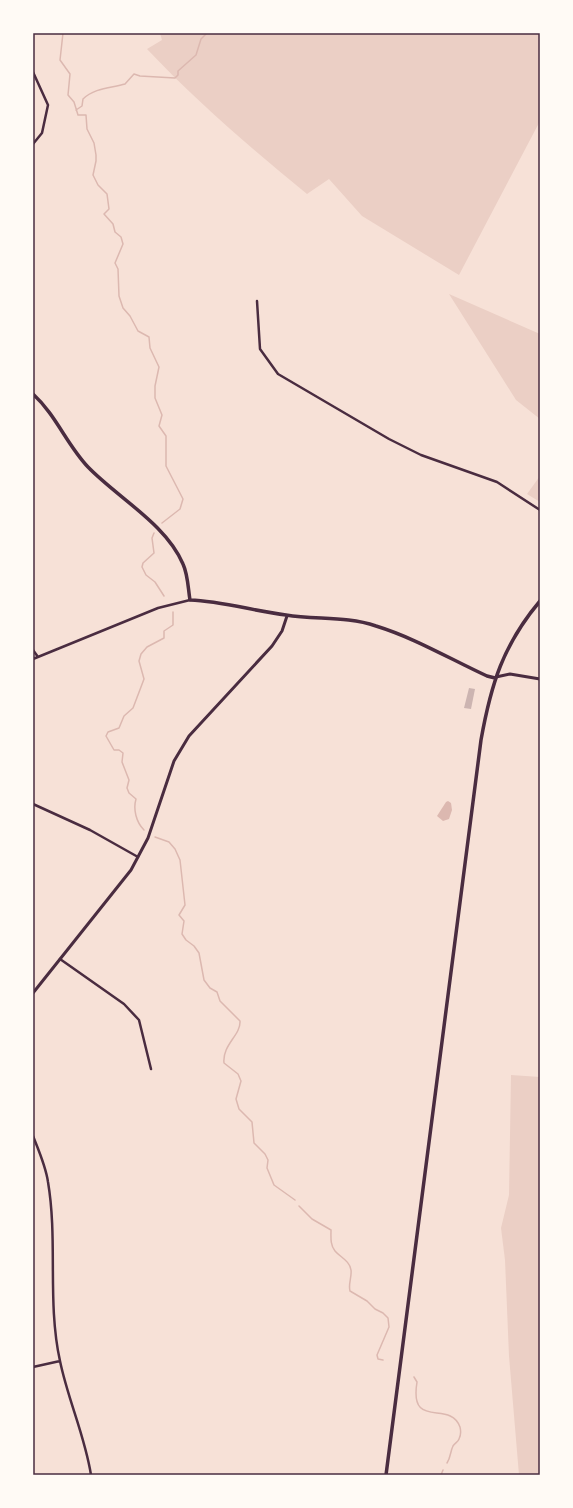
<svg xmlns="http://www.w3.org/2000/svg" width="573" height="1508" font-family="'Nunito Sans',sans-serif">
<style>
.green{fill:#ebcfc5}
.water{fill:#dcb8b0}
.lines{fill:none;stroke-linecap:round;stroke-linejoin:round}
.stream{stroke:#dcb8b0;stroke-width:1.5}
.building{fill:#ccb4b1}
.minor{stroke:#4a2c40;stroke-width:2.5}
.tertiary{stroke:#4a2c40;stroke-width:3}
.secondary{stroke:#4a2c40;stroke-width:3.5}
.neatline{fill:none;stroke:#4a2c40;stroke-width:1.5}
</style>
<rect width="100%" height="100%" fill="#f7e1d7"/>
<path class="green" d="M 160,33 L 540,33 L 540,121 L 459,275 L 362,216 L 329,179 L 307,194 C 251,148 197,102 147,49 L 162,40 Z
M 449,294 L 540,334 L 540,419 L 516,400 Z
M 540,476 L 540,502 L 527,494 Z
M 511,1075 L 540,1077 L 540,1475 L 519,1475 L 509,1356 L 505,1260 L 501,1228 L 509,1195 Z"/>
<path class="water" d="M 448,801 L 451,803 L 452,810 L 449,819 L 443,821 L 437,816 L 446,802 Z"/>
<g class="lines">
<path class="stream" d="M 63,33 L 60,60 L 70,74 L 68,95 L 74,102 L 78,115 L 86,115 L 87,129 L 94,143 L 96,155 L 96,161 L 93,175 L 98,185 L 107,194 L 109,209 L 104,214 L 113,224 L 115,232 L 121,237 L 123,244 L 115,263 L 118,269 L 119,296 L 123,308 L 130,316 L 138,331 L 149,337 L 150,348 L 159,367 L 155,386 L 155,398 L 162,415 L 159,426 L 166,436 L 166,466 L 183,499 L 180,509 L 162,523
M 76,110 L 82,106 L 83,99 C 94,88 111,88 125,84 L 134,74 L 140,76 L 175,78 L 178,75 L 178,71 L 196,55 L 201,39 L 207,33
M 154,533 L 152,538 L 154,553 L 143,563 L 142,567 L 146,575 L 155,582 L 164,596
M 144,830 C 136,822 133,809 136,799 L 129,793 L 127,788 L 129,780 L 122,762 L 123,753 L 119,750 L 114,750 L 106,736 L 108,732 L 119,728 L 124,716 L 133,708 L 141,687 L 144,679 L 139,661 L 141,654 L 147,647 L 164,638 L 164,631 L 173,625 L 173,612
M 155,837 L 169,842 L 175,849 L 180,860 L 185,905 L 179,915 L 184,921 L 182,934 L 186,940 L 194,946 L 199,953 L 204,980 L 210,988 L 217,992 L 220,1001 L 240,1021 C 241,1035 222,1045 224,1063 L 238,1074 L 241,1081 L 236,1099 L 239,1109 L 252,1122 L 254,1143 L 265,1154 L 268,1160 L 267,1168 L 274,1185 L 295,1200
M 299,1206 L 312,1219 L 331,1230 C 331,1237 330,1245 335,1251 C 340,1257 350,1261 351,1270 C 352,1277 348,1284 350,1291 L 367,1301 L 375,1309 L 383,1313 L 388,1318 L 389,1327 L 377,1355 L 378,1359 L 383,1360
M 414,1377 L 417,1382 C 409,1431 450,1399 460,1427 C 461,1431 461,1435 459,1439 C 458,1442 455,1443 453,1446 C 450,1452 451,1457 447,1463
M 441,1475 L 443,1470"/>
</g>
<path class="building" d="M 469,688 L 475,689 L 471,709 L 464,708 Z"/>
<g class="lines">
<path class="minor" d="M 33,72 L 48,105 L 42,133 L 33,144
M 257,301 L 260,349 L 278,374 L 389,439 L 421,455 L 497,482 L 540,510
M 33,650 L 38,657
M 33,659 L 158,608 L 190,600
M 33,804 L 90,830 L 138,857
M 60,959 L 124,1004 L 139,1020 L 151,1069
M 33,1136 C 39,1151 46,1167 48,1182 C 58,1241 47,1302 60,1361 C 68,1400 85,1436 91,1475
M 33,1367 L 60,1361"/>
<path class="tertiary" d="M 496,677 L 510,674 L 540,679
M 33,993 L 131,870 L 148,838 L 174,761 L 189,736 L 272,646 L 282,631 L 287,616"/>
<path class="secondary" d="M 33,394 C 56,415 67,445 88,467 C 118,498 166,524 183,564 C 188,575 188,588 190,600 C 222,601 253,611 286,615 C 316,620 346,616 376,626 C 415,638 450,659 487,676 L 495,678
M 386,1475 L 481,740 C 491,684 503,645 540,601"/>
</g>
<rect width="573" height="1508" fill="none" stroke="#fffaf5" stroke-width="68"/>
<rect x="34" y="34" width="505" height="1440" class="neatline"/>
</svg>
